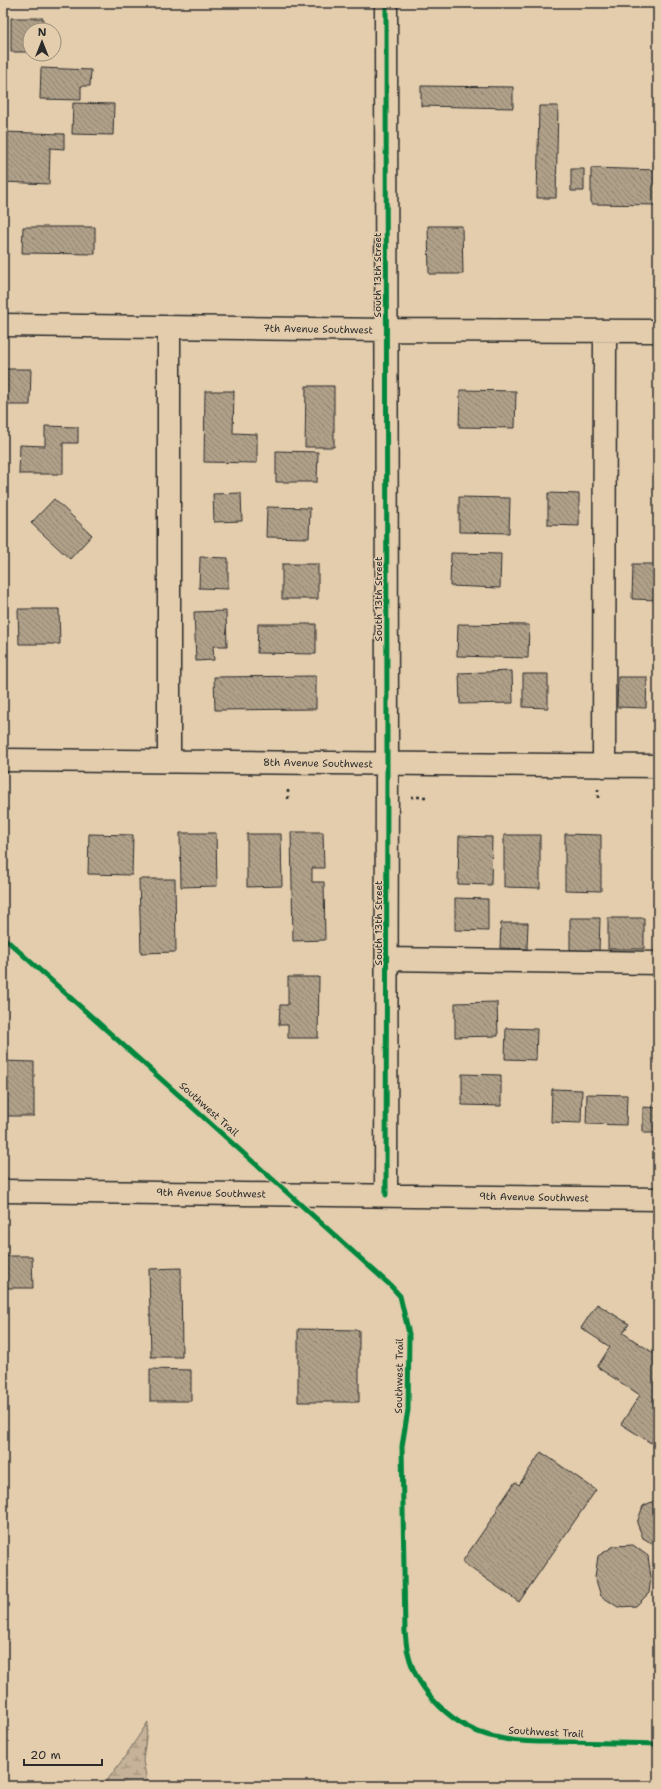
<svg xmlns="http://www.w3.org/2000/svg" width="661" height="1789" font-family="'Shantell Sans',sans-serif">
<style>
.wetland{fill:url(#wetland-marsh);stroke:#786e62}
.building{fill:url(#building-back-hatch);stroke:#2b2b2b}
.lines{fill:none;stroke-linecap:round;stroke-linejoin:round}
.minor-casing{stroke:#2b2b2b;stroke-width:25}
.path{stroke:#2b2b2b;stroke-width:2.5;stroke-dasharray:3 3;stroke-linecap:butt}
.minor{stroke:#e3cdad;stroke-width:22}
.cycleway-casing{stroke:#e3cdad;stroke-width:8}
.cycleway{stroke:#00873e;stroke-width:5}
.labels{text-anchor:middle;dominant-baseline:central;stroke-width:3;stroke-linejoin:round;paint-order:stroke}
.street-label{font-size:10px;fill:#2b2b2b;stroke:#e3cdad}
</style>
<defs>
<pattern id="wetland-marsh" width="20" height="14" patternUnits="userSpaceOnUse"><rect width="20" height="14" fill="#c5b298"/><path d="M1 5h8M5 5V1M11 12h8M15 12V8" fill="none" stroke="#a0917c"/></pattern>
<pattern id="building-back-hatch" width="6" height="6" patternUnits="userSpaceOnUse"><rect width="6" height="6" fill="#b0a089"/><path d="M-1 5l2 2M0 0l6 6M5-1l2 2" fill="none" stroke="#8f8370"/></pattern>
</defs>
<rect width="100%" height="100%" fill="#e3cdad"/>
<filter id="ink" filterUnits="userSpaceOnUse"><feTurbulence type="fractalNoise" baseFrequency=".025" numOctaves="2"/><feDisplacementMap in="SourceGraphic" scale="8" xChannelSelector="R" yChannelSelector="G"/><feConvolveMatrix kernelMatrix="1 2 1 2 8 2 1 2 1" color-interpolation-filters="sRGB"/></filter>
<g filter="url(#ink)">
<path class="wetland" d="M 148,1722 L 143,1761 L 148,1786 L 103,1786 L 126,1755 Z"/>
<path class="building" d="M 12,3 L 45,3 L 45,5 L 12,4 Z
M 11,18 L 43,18 L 43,30 L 30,30 L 30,52 L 11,52 Z
M 41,68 L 91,70 L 90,86 L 81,86 L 81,100 L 40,99 Z
M 421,86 L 513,87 L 513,108 L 421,106 Z
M 73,103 L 114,104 L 113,135 L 72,134 Z
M 539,106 L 558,106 L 556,198 L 537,198 Z
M 3,132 L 64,134 L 64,149 L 50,148 L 49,184 L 3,182 Z
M 591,168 L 658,170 L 658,205 L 591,204 Z
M 571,169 L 584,169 L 584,191 L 571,191 Z
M 428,226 L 462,226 L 463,274 L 429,274 Z
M 23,227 L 95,227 L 95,254 L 22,253 Z
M 3,369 L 31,369 L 30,405 L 3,405 Z
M 306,386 L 334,386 L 334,447 L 305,447 Z
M 460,390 L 516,391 L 515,428 L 459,427 Z
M 205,391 L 234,391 L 233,433 L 257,434 L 257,463 L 204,462 Z
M 45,426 L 78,427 L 78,443 L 63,443 L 63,474 L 19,474 L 20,445 L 45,446 Z
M 276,451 L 318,452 L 317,482 L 276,482 Z
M 241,493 L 242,521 L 214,522 L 213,494 Z
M 548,493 L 579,494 L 579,526 L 548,525 Z
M 459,497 L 510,498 L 509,533 L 459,532 Z
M 54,499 L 92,535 L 70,559 L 31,523 Z
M 267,507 L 310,508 L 309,538 L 266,537 Z
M 451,553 L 501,554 L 500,588 L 450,586 Z
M 200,557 L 228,558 L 228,589 L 199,588 Z
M 282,564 L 318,564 L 318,599 L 282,599 Z
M 633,564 L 658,564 L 658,600 L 632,599 Z
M 18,609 L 59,609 L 60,644 L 19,644 Z
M 226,611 L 227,646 L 213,646 L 214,660 L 196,661 L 194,612 Z
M 258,624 L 316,624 L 316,654 L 257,653 Z
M 458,624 L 529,625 L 528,658 L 457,656 Z
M 512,671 L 513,703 L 460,704 L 459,673 Z
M 523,674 L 548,674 L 548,708 L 523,707 Z
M 316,676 L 316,709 L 215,710 L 214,677 Z
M 618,677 L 647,677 L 646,708 L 617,707 Z
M 291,832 L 323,832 L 324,868 L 312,868 L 312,882 L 324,882 L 325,940 L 293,941 Z
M 180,833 L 216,833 L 217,886 L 181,887 Z
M 89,834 L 133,835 L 132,875 L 88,874 Z
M 247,834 L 281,834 L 282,886 L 247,887 Z
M 565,834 L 601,835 L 601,891 L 565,890 Z
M 504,835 L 540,835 L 540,888 L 504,887 Z
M 459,836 L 492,837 L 491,885 L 458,884 Z
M 139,879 L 175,879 L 176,952 L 141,953 Z
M 455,898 L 488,899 L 488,931 L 455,930 Z
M 570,918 L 600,918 L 599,951 L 570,950 Z
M 608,918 L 644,918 L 644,949 L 608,949 Z
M 501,923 L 528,923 L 527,949 L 500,948 Z
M 288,977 L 319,977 L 318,1038 L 288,1038 L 288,1025 L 279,1025 L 280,1005 L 288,1005 Z
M 497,1002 L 498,1036 L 455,1037 L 455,1003 Z
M 506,1028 L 537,1029 L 536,1060 L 505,1059 Z
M 3,1061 L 34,1062 L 34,1116 L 3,1116 Z
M 462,1074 L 501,1075 L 501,1106 L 462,1105 Z
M 552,1089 L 582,1090 L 581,1123 L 551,1122 Z
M 587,1094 L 627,1095 L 626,1125 L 586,1124 Z
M 643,1107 L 658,1108 L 658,1133 L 643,1133 Z
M 3,1256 L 32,1256 L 33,1288 L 3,1288 Z
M 181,1268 L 182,1357 L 151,1357 L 149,1269 Z
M 597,1304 L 629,1324 L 623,1333 L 658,1356 L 658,1382 L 657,1384 L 658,1385 L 658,1433 L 651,1443 L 621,1424 L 640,1395 L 597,1367 L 610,1347 L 581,1328 Z
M 298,1329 L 359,1330 L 359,1402 L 298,1402 Z
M 150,1369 L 191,1370 L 191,1401 L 150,1401 Z
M 541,1452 L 596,1490 L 519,1602 L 462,1562 L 497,1511 L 496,1510 L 515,1482 L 519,1485 Z
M 658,1499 L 658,1547 L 643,1538 L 637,1523 L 643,1506 Z
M 633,1545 L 648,1556 L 651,1577 L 649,1593 L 636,1606 L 618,1607 L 601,1596 L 595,1577 L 598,1556 L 614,1546 Z"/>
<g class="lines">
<defs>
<path id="minor" d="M 3,325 L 387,330 L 658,331
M 169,327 L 169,761
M 3,760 L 658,766
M 604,766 L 605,331
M 387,959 L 658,963
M 3,1191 L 658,1199
M 386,1195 L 387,764 L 386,3"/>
</defs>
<use href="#minor" class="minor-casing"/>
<path class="path" d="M 598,789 L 598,798
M 411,797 L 426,797
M 288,799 L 288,787"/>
<use href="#minor" class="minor"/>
<defs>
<path id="cycleway" d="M 3,937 L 390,1285 L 400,1296 L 409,1334 L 408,1410 L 402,1446 L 405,1632 C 406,1638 406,1646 408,1653 C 417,1692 455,1729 495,1737 C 519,1743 545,1742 570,1742 C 599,1743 629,1743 658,1744
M 386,1195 L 387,764 L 386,3"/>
</defs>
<use href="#cycleway" class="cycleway-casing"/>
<use href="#cycleway" class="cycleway"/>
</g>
</g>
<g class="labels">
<g class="street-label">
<text transform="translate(377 275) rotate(-90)">South 13th Street</text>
<text transform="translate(318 329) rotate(1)">7th Avenue Southwest</text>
<text transform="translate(378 599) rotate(-90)">South 13th Street</text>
<text transform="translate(318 763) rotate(1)">8th Avenue Southwest</text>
<text transform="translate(378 923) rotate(-90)">South 13th Street</text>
<text transform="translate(209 1109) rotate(42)">Southwest Trail</text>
<text transform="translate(211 1193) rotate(1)">9th Avenue Southwest</text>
<text transform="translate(534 1197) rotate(1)">9th Avenue Southwest</text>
<text transform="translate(399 1376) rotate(-89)">Southwest Trail</text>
<text transform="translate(546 1732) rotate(3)">Southwest Trail</text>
</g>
</g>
<rect width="661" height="1789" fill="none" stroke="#e3cdad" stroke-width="16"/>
<rect x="8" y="8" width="645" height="1773" fill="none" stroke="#2b2b2b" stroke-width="1.5" filter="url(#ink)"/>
<g transform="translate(42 42)"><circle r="19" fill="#e3cdad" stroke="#998c79"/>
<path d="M0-3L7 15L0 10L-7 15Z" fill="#2b2b2b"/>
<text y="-6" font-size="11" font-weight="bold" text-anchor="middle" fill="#2b2b2b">N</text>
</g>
<path d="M24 1759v6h78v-6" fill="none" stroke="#2b2b2b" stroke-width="2"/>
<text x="30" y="1759" font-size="12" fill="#2b2b2b" stroke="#e3cdad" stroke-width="3" paint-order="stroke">20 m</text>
</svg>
